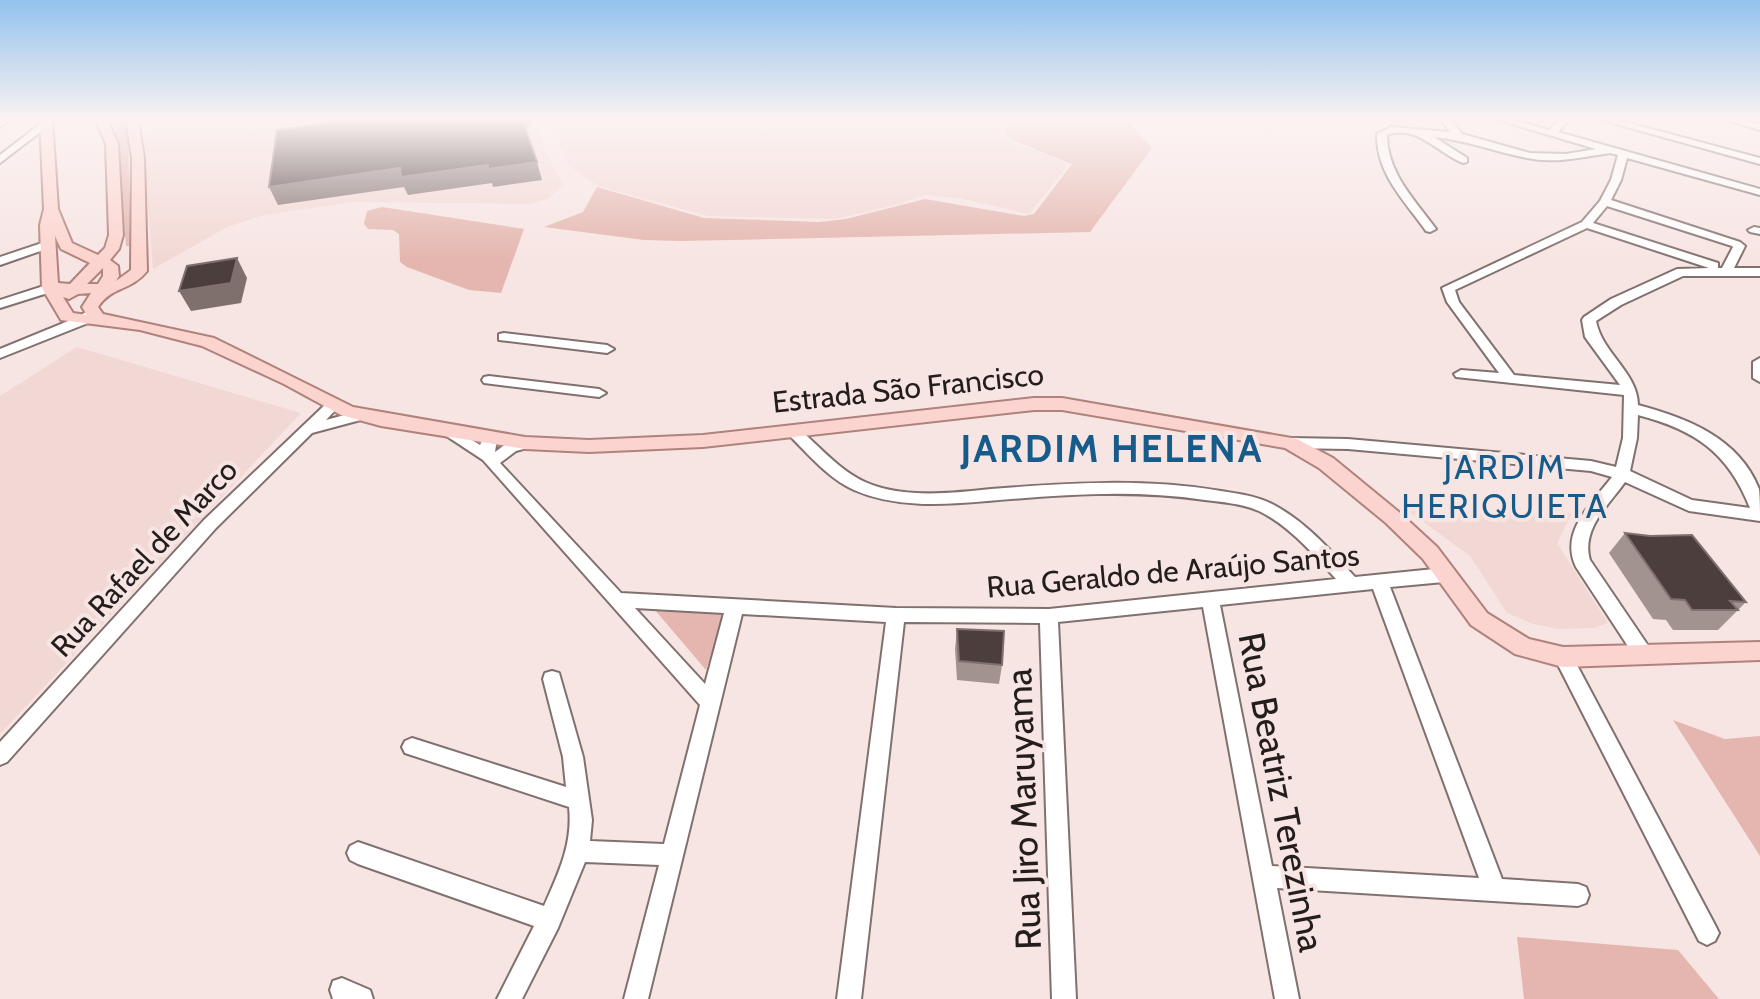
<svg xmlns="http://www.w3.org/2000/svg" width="1760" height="999" font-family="Cabin,sans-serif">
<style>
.built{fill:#f2d8d4}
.green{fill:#e5b6af}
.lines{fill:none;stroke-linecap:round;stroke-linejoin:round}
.minor-casing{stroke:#80716e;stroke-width:4}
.major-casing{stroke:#af827c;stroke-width:4}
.minor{fill:#fff;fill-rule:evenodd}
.major{fill:#fcd4cf;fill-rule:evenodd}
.wall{fill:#a29290}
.shaded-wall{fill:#7f706e}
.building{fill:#4c3e3c;stroke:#7f706e;stroke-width:2}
.labels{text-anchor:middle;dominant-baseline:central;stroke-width:8;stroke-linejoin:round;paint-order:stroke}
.street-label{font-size:30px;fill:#231d1c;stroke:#f7e5e3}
.quarter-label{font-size:34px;letter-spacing:2px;fill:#165b89;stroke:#f7e5e3}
.near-street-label{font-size:36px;fill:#231d1c;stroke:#f7e5e3}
.district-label{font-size:38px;font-weight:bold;letter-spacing:2px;fill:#165b89;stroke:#f7e5e3}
</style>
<rect width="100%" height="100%" fill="#f7e5e3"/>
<path class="built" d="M 149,119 L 545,119 L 541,130 L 542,145 L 563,184 L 548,199 L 530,204 L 353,202 L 264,215 L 227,227 L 153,269 L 143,146 Z
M 561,119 L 999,119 L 1001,129 L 1007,140 L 1065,162 L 1066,168 L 1029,214 L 958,198 L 925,195 L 899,204 L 836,219 L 708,216 L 598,186 L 569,166 L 559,145 Z
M 77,347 L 301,413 L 0,734 L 0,396 Z
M 1407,510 L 1572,513 L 1557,543 L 1608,623 L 1595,628 L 1559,629 L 1533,624 L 1507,613 L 1470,556 Z"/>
<path class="green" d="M 115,119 L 133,119 L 128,139 L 131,246 L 126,246 Z
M 1009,119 L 1125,119 L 1152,148 L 1090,232 L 681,241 L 644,240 L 544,227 L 583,212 L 597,187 L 704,218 L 819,222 L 846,219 L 925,199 L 1024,216 L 1034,214 L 1072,164 L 1012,140 L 1004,132 Z
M 382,207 L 524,229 L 501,293 L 469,290 L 407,267 L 400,262 L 399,234 L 393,230 L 368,229 L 364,224 L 367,211 Z
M 654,609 L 725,612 L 706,670 Z
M 1673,720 L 1725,739 L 1760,736 L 1760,856 Z
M 1517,937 L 1678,950 L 1719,999 L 1524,999 Z"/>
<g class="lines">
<defs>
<path id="minor" d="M 0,119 L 11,119 L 0,127 Z
M 1441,119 L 1451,119 L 1462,134 L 1530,153 L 1566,154 L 1596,149 L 1495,119 L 1510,119 L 1549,130 L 1560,119 L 1570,119 L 1558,132 L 1760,189 L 1760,195 L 1627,158 L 1621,180 L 1611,200 L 1740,242 L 1745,246 L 1734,268 L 1760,268 L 1760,276 L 1683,276 L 1621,305 L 1596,321 C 1602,353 1638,373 1638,405 C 1687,418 1739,438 1759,489 C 1760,498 1760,511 1760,521 L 1689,511 L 1625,482 C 1608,506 1581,529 1590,560 L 1651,650 L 1653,655 L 1651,660 L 1644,663 L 1637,660 L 1576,567 C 1559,532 1592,503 1612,477 L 1591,471 L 1348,449 L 1290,448 L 1282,443 L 1290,438 L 1348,439 L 1591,461 L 1616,467 L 1623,438 L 1624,395 L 1456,377 L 1454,374 L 1461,370 L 1499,373 L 1447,302 L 1442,288 L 1582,222 L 1600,201 L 1611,180 L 1618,155 L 1610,153 C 1583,157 1555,164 1527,158 C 1496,152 1466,140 1434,137 L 1467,158 L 1467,162 L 1463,163 C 1438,153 1416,124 1387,135 C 1387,173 1415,200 1436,229 L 1430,232 L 1426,231 C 1405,201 1376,174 1377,134 L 1391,127 L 1450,132 ZM 1607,206 L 1732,246 L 1733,247 L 1722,268 L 1718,268 L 1718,263 L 1593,223 ZM 1587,228 L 1709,268 L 1677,269 L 1611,299 L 1584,317 L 1582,320 L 1585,337 L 1620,385 L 1514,375 L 1459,302 L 1455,290 ZM 1638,415 C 1695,430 1728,452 1750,508 L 1692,500 L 1630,471 L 1637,438 Z
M 1598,119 L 1614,119 L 1760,158 L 1760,164 Z
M 1723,119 L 1739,119 L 1760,124 L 1760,130 Z
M 44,121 L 52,123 L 0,163 L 0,155 Z
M 1754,227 L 1760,228 L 1760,234 L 1750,232 L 1748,230 Z
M 48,241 L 52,243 L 52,247 L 0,265 L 0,257 Z
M 50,284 L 54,285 L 54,291 L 0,308 L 0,300 Z
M 91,309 L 97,313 L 88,323 L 0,358 L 0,349 L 78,317 Z
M 504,333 L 607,345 L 614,349 L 607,353 L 499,340 L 499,334 Z
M 1760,358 L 1760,382 L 1753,378 L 1753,362 Z
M 489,376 L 599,389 L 606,393 L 599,397 L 484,383 L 482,380 L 484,377 Z
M 334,399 L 341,404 L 326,420 L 363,410 L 370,415 L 368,418 L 312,433 L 216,528 L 7,762 L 0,765 L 0,742 L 204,520 L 329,401 Z
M 450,427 L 480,445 L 485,435 L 495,435 L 497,439 L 495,452 C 505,444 518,436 530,439 L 533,443 L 530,447 L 516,451 L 500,463 L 621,593 L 896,608 L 1049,609 L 1336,579 C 1314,555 1290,526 1259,511 C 1243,504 1223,502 1205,500 C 1132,489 1060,495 987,501 C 943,505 895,508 854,490 C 828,478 809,455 789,435 L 787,432 L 789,429 L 799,429 C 820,447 839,470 865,482 C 903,499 952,493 991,489 C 1069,483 1144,478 1221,491 C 1239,494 1258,496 1274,505 C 1306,522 1331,551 1355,577 L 1444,568 L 1450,570 L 1453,575 L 1450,580 L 1444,582 L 1390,587 L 1502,879 L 1578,884 L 1586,887 L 1589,895 L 1586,903 L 1578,906 L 1277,888 L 1299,999 L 1275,999 L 1203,607 L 1058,622 L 1076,999 L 1052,999 L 1040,623 L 904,622 L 861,999 L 837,999 L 886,622 L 742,614 L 648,999 L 624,999 L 659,865 L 585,862 L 558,928 L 522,999 L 497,999 L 534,926 L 358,864 L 350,860 L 347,853 L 350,846 L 358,842 L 544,906 C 558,874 573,844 569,807 L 405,753 L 402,747 L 405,741 L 412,738 L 566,787 L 563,757 L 543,679 L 545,673 L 552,671 L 559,673 L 583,757 L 592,820 L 590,841 L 664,844 L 700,705 L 483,460 L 445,435 L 443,432 L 445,429 ZM 1373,589 L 1479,878 L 1272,866 L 1220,605 ZM 635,608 L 724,613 L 705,684 Z
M 1563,649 L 1570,652 L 1715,925 L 1719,933 L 1715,941 L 1707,945 L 1699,941 L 1554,657 L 1556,652 Z
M 342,978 L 370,990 L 373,999 L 333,999 L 330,990 L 333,981 Z"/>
<path id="major" d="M 40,119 L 52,119 L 58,209 L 72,243 L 98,255 L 105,248 L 109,235 L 106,144 L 95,119 L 107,119 L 118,144 L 123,235 L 119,249 L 110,260 L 118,266 L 119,276 L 116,281 L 131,270 L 132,158 L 127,126 L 130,119 L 142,119 L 139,126 L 144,158 L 147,271 C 131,291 112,286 98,307 L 103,314 L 214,338 L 353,407 L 525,437 L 589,440 L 703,435 L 1034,398 L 1062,398 L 1297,439 L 1333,458 L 1400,513 L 1437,547 L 1487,613 L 1529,639 L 1563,647 L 1760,642 L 1760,660 L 1563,667 L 1515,654 L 1471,625 L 1423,559 L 1386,523 L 1319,468 L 1285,448 L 1062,410 L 1034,410 L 703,447 L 589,452 L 525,449 L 381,426 L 341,415 L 284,384 L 202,346 L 140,330 L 61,320 L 42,288 L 40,225 L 44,209 ZM 55,236 L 61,249 L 90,263 L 70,284 L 58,283 ZM 103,268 L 103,276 L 98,284 L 87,284 ZM 91,293 L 82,307 L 87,315 L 73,313 L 63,297 L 69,299 L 78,294 Z"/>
</defs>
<use href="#minor" class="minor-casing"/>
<use href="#major" class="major-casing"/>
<use href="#minor" class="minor"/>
<use href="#major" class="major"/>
</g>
<path class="wall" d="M 1625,533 L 1746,602 L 1718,630 L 1673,630 L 1666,620 L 1653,619 L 1609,553 Z
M 957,629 L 1002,665 L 999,684 L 957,680 L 955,649 Z"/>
<path class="shaded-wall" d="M 522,119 L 534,119 L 527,130 L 526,138 Z
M 537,162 L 542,180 L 493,187 L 492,183 L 408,195 L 404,187 L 278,205 L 269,187 L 400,168 Z
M 237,258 L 247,278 L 241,303 L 191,311 L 179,291 Z"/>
<path class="building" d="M 328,119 L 522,119 L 537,162 L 488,169 L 488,165 L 401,177 L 400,168 L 269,187 L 277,130 L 327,123 Z
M 237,258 L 231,283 L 179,291 L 187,266 Z
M 1625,533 L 1650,536 L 1692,535 L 1746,602 L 1730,601 L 1738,610 L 1692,610 L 1685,600 L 1671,599 Z
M 957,629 L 1004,631 L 1002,665 L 959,661 Z"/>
<linearGradient id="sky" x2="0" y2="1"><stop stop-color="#92c2ed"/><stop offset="0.46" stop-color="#fbf3f2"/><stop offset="1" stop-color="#fbf3f2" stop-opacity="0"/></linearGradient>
<rect width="1760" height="259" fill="url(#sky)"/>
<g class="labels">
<g class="street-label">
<text transform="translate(908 388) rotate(-6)">Estrada São Francisco</text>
<text transform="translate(144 558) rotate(-47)">Rua Rafael de Marco</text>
<text transform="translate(1173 571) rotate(-5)">Rua Geraldo de Araújo Santos</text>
</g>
<g class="quarter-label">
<text x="1505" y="467">JARDIM<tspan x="1505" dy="39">HERIQUIETA</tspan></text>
</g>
<g class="near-street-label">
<text transform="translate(1282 792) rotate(79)">Rua Beatriz Terezinha</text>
<text transform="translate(1023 809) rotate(-92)">Rua Jiro Maruyama</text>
</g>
<g class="district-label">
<text x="1112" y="448">JARDIM HELENA</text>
</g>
</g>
</svg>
